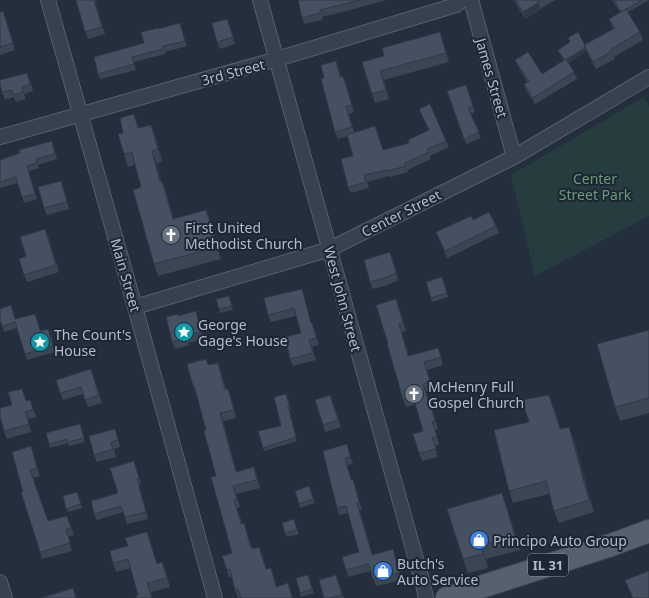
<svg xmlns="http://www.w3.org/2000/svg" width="649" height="598" font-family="'Noto Sans',sans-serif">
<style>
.green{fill:#263c3f}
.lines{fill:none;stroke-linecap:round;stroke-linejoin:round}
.street-casing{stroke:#565f6c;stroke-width:16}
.primary-casing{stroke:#414a57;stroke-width:24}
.street{stroke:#38414e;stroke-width:14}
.primary{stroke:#56606e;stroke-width:22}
.wall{fill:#3b4654}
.shaded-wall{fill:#303945}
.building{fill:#455162;stroke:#303945}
.labels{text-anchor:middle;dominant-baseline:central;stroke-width:4;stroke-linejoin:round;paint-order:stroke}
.shield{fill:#1d2633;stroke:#878f9c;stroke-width:1}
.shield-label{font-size:13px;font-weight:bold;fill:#b4bcc9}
.street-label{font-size:14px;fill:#b4bcc9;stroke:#1d2633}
.park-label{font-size:14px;fill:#6b9a76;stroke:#1d2633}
.poi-label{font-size:14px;fill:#b4bcc9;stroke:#1d2633;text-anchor:start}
</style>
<rect width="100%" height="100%" fill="#242f3e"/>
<path class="green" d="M 644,97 L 649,107 L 649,216 L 535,276 L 511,175 Z"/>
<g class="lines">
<defs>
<path id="street" d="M 48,0 L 135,307 L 215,598
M 260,0 L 423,584 L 426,598
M 471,0 L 514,157
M 0,137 L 277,59 L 456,5 L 462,0
M 135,307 L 330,249 L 514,157 L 649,77
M 0,582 L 5,598"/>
<path id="primary" d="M 447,598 L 611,545 L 649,531"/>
</defs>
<use href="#street" class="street-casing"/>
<use href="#primary" class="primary-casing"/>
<use href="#street" class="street"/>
<use href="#primary" class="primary"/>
</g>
<path class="wall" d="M 76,0 L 96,0 L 97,2 L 95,2 L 105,34 L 88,39 Z
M 298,0 L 386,0 L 354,9 L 322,17 L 323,20 L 304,24 L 302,18 Z
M 514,0 L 555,0 L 540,9 L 540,10 L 525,19 Z
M 612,0 L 649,0 L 649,1 L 649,0 L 628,12 L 640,32 L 643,40 L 614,57 L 615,59 L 596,69 L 586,51 L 568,63 L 574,72 L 577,79 L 535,104 L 526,90 L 524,84 L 527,82 L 518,66 L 515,60 L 542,74 L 564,61 L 559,53 L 558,50 L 570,42 L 568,38 L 585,45 L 613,29 L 609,19 L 620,12 Z
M 3,11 L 15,50 L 0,55 L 0,12 Z
M 230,26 L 235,44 L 220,49 L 217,42 Z
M 158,29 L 182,29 L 187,46 L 165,52 L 165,54 L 134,62 L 136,70 L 100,79 L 98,74 L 144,43 Z
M 443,41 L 449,62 L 384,80 L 389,99 L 375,103 L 362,62 Z
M 336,61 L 341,76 L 346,83 L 354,112 L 349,114 L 354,132 L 375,126 L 383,150 L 409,144 L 408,140 L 429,130 L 419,109 L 446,141 L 449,147 L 430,156 L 431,159 L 407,170 L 408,172 L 390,177 L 389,176 L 367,182 L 369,188 L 351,193 L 348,187 L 353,156 L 348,136 L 338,139 L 335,132 L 324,78 Z
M 30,80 L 33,91 L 24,94 L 26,99 L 16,102 L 14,97 L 5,100 L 2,92 Z
M 466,85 L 475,112 L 470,114 L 481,138 L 466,144 L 447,91 Z
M 139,128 L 156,137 L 162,161 L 157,163 L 161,182 L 162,181 L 167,194 L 174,219 L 206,210 L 211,222 L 221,259 L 158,276 L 154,264 L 141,187 L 135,165 L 128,167 L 124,154 Z
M 54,147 L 57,159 L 38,165 L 39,168 L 29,171 L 37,199 L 24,203 L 18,183 L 0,188 L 0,160 Z
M 61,181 L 64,189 L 69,209 L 47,215 L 44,208 Z
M 473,220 L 496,226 L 499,233 L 447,258 L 436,232 Z
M 48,236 L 59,272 L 27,282 L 24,275 L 26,256 Z
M 393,260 L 398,280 L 388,285 L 372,289 L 370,282 Z
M 444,281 L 448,297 L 432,302 L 431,298 Z
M 229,296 L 233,310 L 220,313 L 219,309 Z
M 304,296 L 311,323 L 312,323 L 315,330 L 319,345 L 312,347 L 316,360 L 293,366 L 290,359 L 301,333 L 296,316 L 271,322 L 268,315 Z
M 399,307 L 406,331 L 402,332 L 409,356 L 438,348 L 443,365 L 427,370 L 433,389 L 426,392 L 430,407 L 431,406 L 434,414 L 438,429 L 435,430 L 439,444 L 435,446 L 438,457 L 422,461 L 419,453 L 423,431 L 416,404 L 406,407 L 403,399 L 388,344 Z
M 196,311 L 198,319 L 204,339 L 188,343 L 189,345 L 175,349 L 172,342 L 178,316 Z
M 15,319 L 37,320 L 40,331 L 51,335 L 55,352 L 27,360 L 17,328 L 4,332 L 0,320 Z
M 649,330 L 649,413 L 620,421 L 615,407 Z
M 209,365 L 221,371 L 226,389 L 231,397 L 236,418 L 223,421 L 237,472 L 254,467 L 257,475 L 260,488 L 236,494 L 240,507 L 237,508 L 242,523 L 246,531 L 252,548 L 262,555 L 266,569 L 274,576 L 277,587 L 288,583 L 293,598 L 241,598 L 241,597 L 238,598 L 235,590 L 232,577 L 229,578 L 227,570 L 232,553 L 216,476 L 206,430 L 197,393 L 196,394 L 193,386 Z
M 91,369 L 102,403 L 88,407 L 83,394 L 63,400 L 56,380 Z
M 288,398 L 291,409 L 289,409 L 297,441 L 264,451 L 263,448 L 281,426 Z
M 30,400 L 36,417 L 28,419 L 31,432 L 7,439 L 4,431 L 26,401 Z
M 333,402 L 341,427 L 325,432 L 323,425 Z
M 554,407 L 561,429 L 569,427 L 574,439 L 594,512 L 559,523 L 554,511 L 549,494 L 513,503 L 509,491 L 529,422 Z
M 81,428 L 85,442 L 69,446 L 68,443 L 50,448 L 49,444 Z
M 115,429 L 120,447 L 114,449 L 116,457 L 97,462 L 94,455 Z
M 31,446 L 40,476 L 33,478 L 48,521 L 70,523 L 74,535 L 68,537 L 72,551 L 42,559 L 40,552 L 23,492 Z
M 323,451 L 349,451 L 353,464 L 347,465 L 351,480 L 355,486 L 362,509 L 360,510 L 372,554 L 395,556 L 402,580 L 376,586 L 371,571 L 348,577 L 346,570 L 359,552 L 348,513 L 339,515 L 337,508 Z
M 136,467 L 141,485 L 139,485 L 148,519 L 127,524 L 123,512 L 97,520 L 94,514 L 118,493 Z
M 309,486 L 315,503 L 300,508 L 295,491 Z
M 77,492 L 82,508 L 68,512 L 63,496 Z
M 502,493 L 507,507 L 520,550 L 486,559 L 488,568 L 468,573 L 463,559 Z
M 294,519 L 299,534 L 287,537 L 285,533 Z
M 147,532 L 157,564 L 162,562 L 170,587 L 151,592 L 152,598 L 136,598 L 138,595 L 131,568 L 116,572 L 113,563 L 128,546 Z
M 308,575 L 314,593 L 301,597 L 296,578 Z
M 339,582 L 344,598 L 324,598 Z"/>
<path class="shaded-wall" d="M 94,0 L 105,34 L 102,27 Z
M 538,3 L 540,10 L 525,19 L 523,12 Z
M 3,11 L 6,18 L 15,50 L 13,43 Z
M 227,19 L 230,26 L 235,44 L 233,37 Z
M 440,32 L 443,41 L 449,62 L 446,53 Z
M 585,48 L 586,51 L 566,64 L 565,60 Z
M 380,71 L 384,80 L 389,99 L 386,90 Z
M 343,76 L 346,83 L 354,112 L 352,105 Z
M 134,114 L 139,127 L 143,141 L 138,128 Z
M 151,125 L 156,137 L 162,161 L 158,149 Z
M 152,151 L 157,163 L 165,194 L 160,182 Z
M 61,181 L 64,189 L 69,209 Z
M 162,181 L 167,194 L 177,231 L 173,219 Z
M 206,210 L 211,222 L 221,259 L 217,247 Z
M 390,252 L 393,260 L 398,280 Z
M 396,299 L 399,307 L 406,331 L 403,323 Z
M 196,311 L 198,319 L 204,339 L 201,332 Z
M 312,323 L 315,330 L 319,345 L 316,338 Z
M 399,324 L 402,332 L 411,364 L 408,356 Z
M 218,363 L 221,371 L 228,397 L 225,389 Z
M 228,389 L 231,397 L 236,418 L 234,410 Z
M 549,395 L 554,407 L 565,441 L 560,429 Z
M 431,406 L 434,414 L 438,429 L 435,421 Z
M 220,413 L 223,421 L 239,480 L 236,472 Z
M 569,427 L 574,439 L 594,512 L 589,500 Z
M 347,444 L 349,451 L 353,464 L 350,457 Z
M 31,446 L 34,454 L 40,476 L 37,468 Z
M 254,467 L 257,475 L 260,488 L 257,480 Z
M 353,479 L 355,486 L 362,509 L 359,502 Z
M 502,493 L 507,507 L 520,550 L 515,536 Z
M 357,503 L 360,510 L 374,562 L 372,555 Z
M 481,545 L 486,559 L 488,568 L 483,554 Z
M 393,549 L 395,556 L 402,580 L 399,573 Z
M 162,562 L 166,571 L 170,587 L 167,578 Z"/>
<path class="building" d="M 76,0 L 94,0 L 102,27 L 85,32 Z
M 298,0 L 360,0 L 320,10 L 320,13 L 302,18 Z
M 516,0 L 540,0 L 537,2 L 538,3 L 523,12 Z
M 614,0 L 642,0 L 621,12 Z
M 626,9 L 640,32 L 611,49 L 612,51 L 593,62 L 584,45 L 615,28 L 609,19 Z
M 3,11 L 13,43 L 0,47 L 0,12 Z
M 227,19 L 233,37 L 217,42 L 212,23 Z
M 180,23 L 185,41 L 163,46 L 163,49 L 132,57 L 134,64 L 98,74 L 94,57 L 144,43 L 141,32 L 158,28 L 158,29 Z
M 440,32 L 446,53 L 380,71 L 386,90 L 372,94 L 362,62 L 384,56 L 382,48 Z
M 578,32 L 585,45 L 584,45 L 585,48 L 565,60 L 558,50 L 570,42 L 568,38 Z
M 528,52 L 542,74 L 566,59 L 574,72 L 533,98 L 524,84 L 529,81 L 515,60 Z
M 336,61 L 340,77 L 343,76 L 352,105 L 346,106 L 352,127 L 335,132 L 321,79 L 324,78 L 321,65 Z
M 27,73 L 30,84 L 22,87 L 23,92 L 13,95 L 12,90 L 2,92 L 0,84 L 0,80 Z
M 466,85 L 473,106 L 468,108 L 479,132 L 464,139 L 447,91 Z
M 430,104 L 446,141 L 427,149 L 429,152 L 405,163 L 406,166 L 387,171 L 387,170 L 364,175 L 366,182 L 348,187 L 341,159 L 353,156 L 347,135 L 375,126 L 383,150 L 409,143 L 408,140 L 429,130 L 419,109 Z
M 134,114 L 138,128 L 151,125 L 158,149 L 152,151 L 160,182 L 162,181 L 173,219 L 206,210 L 217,247 L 154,264 L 133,190 L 141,187 L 132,152 L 124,154 L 118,134 L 123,133 L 120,118 Z
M 52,141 L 55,154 L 36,159 L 37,163 L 27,166 L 35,194 L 22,197 L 16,177 L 0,182 L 0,160 L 20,153 L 19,150 Z
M 61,181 L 67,202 L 44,208 L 38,187 Z
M 489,212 L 496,226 L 445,251 L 436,232 L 471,216 L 473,220 Z
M 45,229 L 56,265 L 24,275 L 19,259 L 26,256 L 20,237 Z
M 390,252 L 396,273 L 385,278 L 370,282 L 364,260 Z
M 442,277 L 447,293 L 431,298 L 426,282 Z
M 302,289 L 311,323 L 312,323 L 316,338 L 309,340 L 313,353 L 290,359 L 285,337 L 301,333 L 294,308 L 268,315 L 264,298 Z
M 229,296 L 232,306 L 219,309 L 216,299 Z
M 396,299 L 403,323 L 399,324 L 408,356 L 438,348 L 441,357 L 424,362 L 430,382 L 423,384 L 430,407 L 431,406 L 435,421 L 432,422 L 437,436 L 432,438 L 436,449 L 419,453 L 413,434 L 423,431 L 413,396 L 403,399 L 387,344 L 388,344 L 376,305 Z
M 11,305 L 15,319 L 35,314 L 40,331 L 48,329 L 53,346 L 25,354 L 15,322 L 2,326 L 0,320 L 0,309 Z
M 196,311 L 201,332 L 185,336 L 186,338 L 172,342 L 166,317 L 178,314 L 178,316 Z
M 649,330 L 649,398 L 615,407 L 597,344 Z
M 206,359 L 208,365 L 218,363 L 225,389 L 228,389 L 234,410 L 220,413 L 236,472 L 254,467 L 257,480 L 233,486 L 237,499 L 234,500 L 241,524 L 244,523 L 251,548 L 253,547 L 253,549 L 259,547 L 266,569 L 271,568 L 276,587 L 288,583 L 292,598 L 241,598 L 238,589 L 235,590 L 230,569 L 227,570 L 222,556 L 232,553 L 211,477 L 216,476 L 204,431 L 206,430 L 194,385 L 193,386 L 187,364 Z
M 91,369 L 99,395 L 85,400 L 81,387 L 60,393 L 56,380 Z
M 22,389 L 26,401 L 30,400 L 33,409 L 25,412 L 29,424 L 4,431 L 0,416 L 0,409 L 1,409 L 0,408 L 12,405 L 8,392 Z
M 286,394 L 289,405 L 288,406 L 296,437 L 263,448 L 258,431 L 281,426 L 274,397 Z
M 330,395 L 338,420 L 323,425 L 315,400 Z
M 549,395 L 560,429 L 569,427 L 589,500 L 554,511 L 546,481 L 509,491 L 494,430 L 529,422 L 522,400 Z
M 80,424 L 84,438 L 68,442 L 67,439 L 49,444 L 46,433 Z
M 115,429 L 118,440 L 111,442 L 113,449 L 94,455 L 89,436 Z
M 347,444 L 350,457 L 345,458 L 351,480 L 353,479 L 359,502 L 357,503 L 372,555 L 393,549 L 399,573 L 373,579 L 369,564 L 346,570 L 342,557 L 359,552 L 346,506 L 337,508 L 323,451 Z
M 31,446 L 37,468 L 30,470 L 48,521 L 67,516 L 71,528 L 66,529 L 70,543 L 40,552 L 21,492 L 23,492 L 12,452 Z
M 134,461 L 139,478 L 137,479 L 146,512 L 125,517 L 121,506 L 94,514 L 91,501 L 118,493 L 110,468 Z
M 309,486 L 313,499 L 299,504 L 295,491 Z
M 77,492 L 81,504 L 66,509 L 63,496 Z
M 502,493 L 515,536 L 481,545 L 483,554 L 463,559 L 447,509 Z
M 294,519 L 297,530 L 285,533 L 282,523 Z
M 147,532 L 157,564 L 162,562 L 167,578 L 147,583 L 152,598 L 136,598 L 136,596 L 138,595 L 128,559 L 113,563 L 110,551 L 128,546 L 125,538 Z
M 649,571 L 649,598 L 633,598 L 625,580 Z
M 308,575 L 312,589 L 300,593 L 296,578 Z
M 336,575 L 342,595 L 330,598 L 324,598 L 319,580 Z
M 73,588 L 76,598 L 41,598 Z"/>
<defs>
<symbol id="church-disc" viewBox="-11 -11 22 22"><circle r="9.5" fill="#6b7280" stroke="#1d2633"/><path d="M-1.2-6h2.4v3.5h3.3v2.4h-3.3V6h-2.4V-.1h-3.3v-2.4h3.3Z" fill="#fff"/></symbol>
<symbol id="sight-disc" viewBox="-11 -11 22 22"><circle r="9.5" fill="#0f9aa8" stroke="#1d2633"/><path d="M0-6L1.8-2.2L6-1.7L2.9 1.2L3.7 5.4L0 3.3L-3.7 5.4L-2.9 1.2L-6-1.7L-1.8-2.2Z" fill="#fff"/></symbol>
<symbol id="shop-disc" viewBox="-11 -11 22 22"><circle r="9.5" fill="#3f7fe0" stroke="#1d2633"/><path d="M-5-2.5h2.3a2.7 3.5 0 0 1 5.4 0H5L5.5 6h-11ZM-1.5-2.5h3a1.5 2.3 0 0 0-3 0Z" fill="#fff"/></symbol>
</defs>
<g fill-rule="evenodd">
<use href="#church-disc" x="160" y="224" width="22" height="22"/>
<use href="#sight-disc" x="173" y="321" width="22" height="22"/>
<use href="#sight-disc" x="29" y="331" width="22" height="22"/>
<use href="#church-disc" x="403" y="383" width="22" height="22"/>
<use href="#shop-disc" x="468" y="529" width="22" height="22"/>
<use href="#shop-disc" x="372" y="560" width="22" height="22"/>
</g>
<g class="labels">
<rect class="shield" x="528" y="554" width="40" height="22" rx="3"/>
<g class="shield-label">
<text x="548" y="565">IL 31</text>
</g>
<g class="street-label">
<text transform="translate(233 72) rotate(-15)">3rd Street</text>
<text transform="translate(492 78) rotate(74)">James Street</text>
<text transform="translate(401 213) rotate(-27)">Center Street</text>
<text transform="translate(126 275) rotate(74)">Main Street</text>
<text transform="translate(343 299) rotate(75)">West John Street</text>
</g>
<g class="park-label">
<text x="595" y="178">Center<tspan x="595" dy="16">Street Park</tspan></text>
</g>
<g class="poi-label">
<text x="185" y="227">First United<tspan x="185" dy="16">Methodist Church</tspan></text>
<text x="198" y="324">George<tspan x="198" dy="16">Gage's House</tspan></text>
<text x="54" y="334">The Count's<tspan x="54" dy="16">House</tspan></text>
<text x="428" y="386">McHenry Full<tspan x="428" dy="16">Gospel Church</tspan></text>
<text x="493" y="540">Principo Auto Group</text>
<text x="397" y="563">Butch's<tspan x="397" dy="16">Auto Service</tspan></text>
</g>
</g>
</svg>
